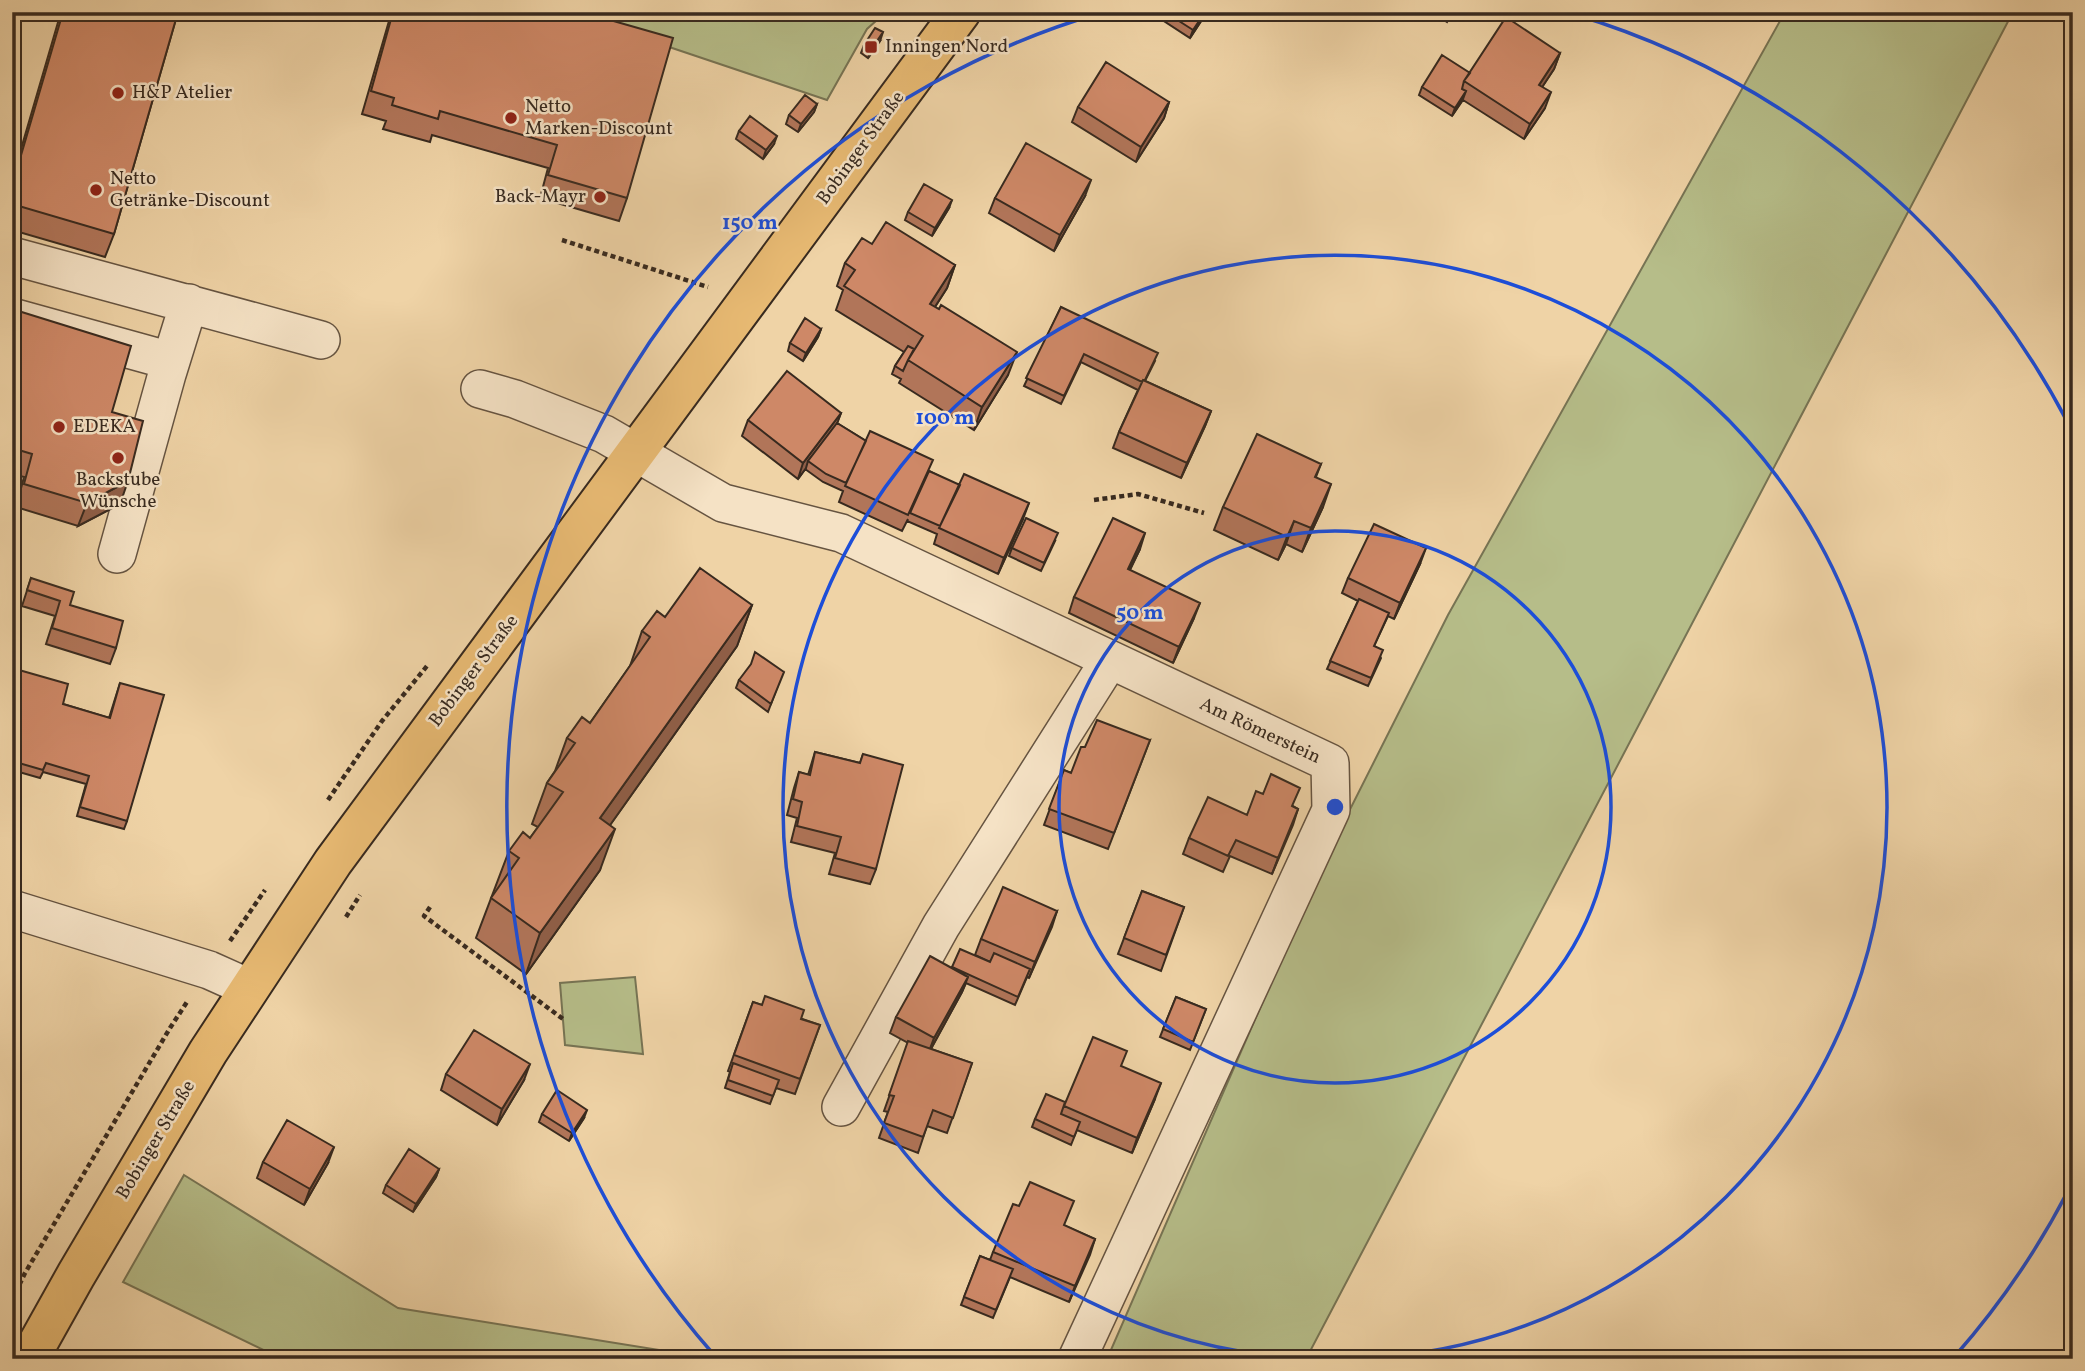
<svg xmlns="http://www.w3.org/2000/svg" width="2085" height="1371" font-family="Vollkorn,serif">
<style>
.green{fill:#b6bd89;stroke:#777454;stroke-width:2}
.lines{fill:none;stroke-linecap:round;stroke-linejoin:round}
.minor-casing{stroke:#665441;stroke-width:40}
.major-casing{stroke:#382a1f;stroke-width:42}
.path{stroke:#382a1f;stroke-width:4.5;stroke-dasharray:5 3.5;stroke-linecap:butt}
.minor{stroke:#f5e2c5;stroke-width:37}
.major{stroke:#e8ba73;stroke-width:38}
.wall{fill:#b17559;stroke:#382a1f;stroke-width:2}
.shaded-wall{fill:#905f48;stroke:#382a1f;stroke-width:2}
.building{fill:#ce8867;stroke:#382a1f;stroke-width:2}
.ring{fill:none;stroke:#1d4ed8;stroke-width:3.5}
.poi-dot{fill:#8f2418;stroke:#f5e2c5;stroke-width:2.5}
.labels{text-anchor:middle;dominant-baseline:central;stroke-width:5;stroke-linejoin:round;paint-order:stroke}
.poi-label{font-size:19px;fill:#382a1f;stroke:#f5e2c5;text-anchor:start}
.street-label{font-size:19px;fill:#382a1f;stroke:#f5e2c5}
.centre{fill:#1d4ed8;stroke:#f5e2c5;stroke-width:3.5}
.ring-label{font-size:21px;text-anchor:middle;font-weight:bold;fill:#1d4ed8;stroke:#f5e2c5;stroke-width:5;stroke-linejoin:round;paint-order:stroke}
</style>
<rect width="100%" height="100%" fill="#efd3a6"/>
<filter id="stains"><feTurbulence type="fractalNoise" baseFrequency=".00286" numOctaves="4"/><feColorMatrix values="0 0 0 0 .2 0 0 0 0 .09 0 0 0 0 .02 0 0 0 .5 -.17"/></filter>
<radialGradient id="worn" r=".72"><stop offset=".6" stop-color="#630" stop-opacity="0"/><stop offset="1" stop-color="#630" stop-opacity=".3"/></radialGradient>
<path class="green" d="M 565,12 L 886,12 L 867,29 L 827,100 Z
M 1785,12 L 2013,12 L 1306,1359 L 1107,1359 L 1325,859 L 1448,615 Z
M 635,977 L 643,1054 L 565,1045 L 560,983 Z
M 184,1175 L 398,1308 L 715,1359 L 282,1359 L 123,1282 Z"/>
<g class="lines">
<defs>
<path id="minor" d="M 12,256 L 321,340
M 12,317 L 171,361
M 480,389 L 515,399 L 604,434 L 723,503 L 841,533 L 1330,763 L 1331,810 L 1077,1359
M 117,554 L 167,374 L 189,303
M 12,909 L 209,970 L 249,988
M 841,1107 L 941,926 L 1109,661"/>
<path id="major" d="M 29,1359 L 76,1275 L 208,1052 L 333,862 L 961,12"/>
</defs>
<use href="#minor" class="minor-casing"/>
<use href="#major" class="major-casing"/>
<path class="path" d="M 562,240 L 708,287
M 1094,500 L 1138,494 L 1204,513
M 328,800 L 382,721 L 427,666
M 430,907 L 424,916 L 563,1019
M 346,917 L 360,895
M 230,941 L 265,890
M 12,1300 L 25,1273 L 170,1028 L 187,1002"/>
<use href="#minor" class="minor"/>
<use href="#major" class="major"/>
</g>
<path class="wall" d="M 61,12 L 178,12 L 114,234 L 105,257 L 12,230 L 12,180 Z
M 383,12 L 582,12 L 627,198 L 619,221 L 540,198 L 548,168 L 432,135 L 430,142 L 383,129 L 386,121 L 362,114 L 391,14 Z
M 1150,12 L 1207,12 L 1190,38 Z
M 1432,12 L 1452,12 L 1447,22 Z
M 880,41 L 868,58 L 861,53 L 864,45 Z
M 1560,53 L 1554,69 L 1542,87 L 1545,108 L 1524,139 L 1463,100 L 1452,116 L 1419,95 L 1422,87 Z
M 1169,102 L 1164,118 L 1136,162 L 1072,122 L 1078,107 Z
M 817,104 L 814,112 L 798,132 L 786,124 L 789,115 Z
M 739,131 L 774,144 L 763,159 L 736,139 Z
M 1085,196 L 1054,251 L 989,213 L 995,198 Z
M 949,208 L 932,236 L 905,220 L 908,212 Z
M 872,244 L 955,265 L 947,288 L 935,307 L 1008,375 L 974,430 L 899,383 L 901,379 L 892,374 L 895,366 L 904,352 L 836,310 L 843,290 L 837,286 L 845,263 Z
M 1061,307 L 1155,361 L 1145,381 L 1211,411 L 1205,426 L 1181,478 L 1113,448 L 1119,432 L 1138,390 L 1081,362 L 1061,404 L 1024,386 Z
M 12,309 L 112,412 L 120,504 L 78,526 L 16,507 L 24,477 L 12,474 Z
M 821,329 L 818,337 L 803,361 L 788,351 L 790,343 Z
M 841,413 L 837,423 L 866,441 L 929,471 L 1023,519 L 998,574 L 934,544 L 937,534 L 907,521 L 908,519 L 902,531 L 839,502 L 843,491 L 823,482 L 805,469 L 806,468 L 798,479 L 742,436 L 748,420 Z
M 1321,464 L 1316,477 L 1323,507 L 1302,552 L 1286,544 L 1278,560 L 1214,530 L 1223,507 Z
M 1055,541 L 1041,571 L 1009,556 L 1012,548 Z
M 1140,549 L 1130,570 L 1194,618 L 1173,663 L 1069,613 L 1074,597 Z
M 1420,564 L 1394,619 L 1388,616 L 1374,646 L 1381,658 L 1368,686 L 1327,669 L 1358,601 L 1342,593 L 1348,578 Z
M 31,578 L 70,605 L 116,648 L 110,664 L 46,644 L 55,616 L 22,606 Z
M 752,605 L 737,646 L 610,825 L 600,870 L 526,974 L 476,938 L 509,851 L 530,838 L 538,827 L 532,824 L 547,783 L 555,771 L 567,738 L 590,723 L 630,666 L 642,631 L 665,617 Z
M 12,668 L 63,704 L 109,718 L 120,683 L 127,821 L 124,829 L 77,816 L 86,784 L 43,772 L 40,778 L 12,770 Z
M 783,672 L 768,712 L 736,688 L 739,680 Z
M 1150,740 L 1108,849 L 1044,825 L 1064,770 L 1071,773 Z
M 815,752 L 860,763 L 863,754 L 876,869 L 870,884 L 829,874 L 835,853 L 791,842 L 797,818 L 787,815 L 794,788 L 799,772 L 808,775 Z
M 1293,806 L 1298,809 L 1272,874 L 1230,856 L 1223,872 L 1183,854 L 1189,838 L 1247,815 Z
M 1142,891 L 1184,907 L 1161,971 L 1118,954 Z
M 1057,911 L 1029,978 L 1027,977 L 1015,1005 L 966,983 L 962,992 L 931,1049 L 972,1063 L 947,1133 L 927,1126 L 918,1153 L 879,1138 L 888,1112 L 884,1111 L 908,1043 L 890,1033 L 896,1017 L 952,967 L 990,962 L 975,955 L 981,939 Z
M 1176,997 L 1206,1009 L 1190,1050 L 1160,1037 Z
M 753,1002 L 820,1025 L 795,1094 L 776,1088 L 770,1104 L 725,1088 L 730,1072 L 728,1071 Z
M 1122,1067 L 1155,1099 L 1132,1153 L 1077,1130 L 1071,1145 L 1032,1127 L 1035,1119 L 1065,1102 Z
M 446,1074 L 524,1080 L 497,1125 L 441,1090 Z
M 542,1114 L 584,1118 L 569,1141 L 539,1122 Z
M 263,1162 L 328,1163 L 304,1205 L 257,1178 Z
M 439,1169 L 436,1177 L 413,1212 L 383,1193 L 386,1185 Z
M 1065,1226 L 1095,1239 L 1069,1302 L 1010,1277 L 993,1318 L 961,1305 L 980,1256 L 990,1260 L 993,1252 Z"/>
<path class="shaded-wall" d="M 1205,12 L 1207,12 L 1190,38 L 1193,30 Z
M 883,32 L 880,41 L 868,58 L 871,50 Z
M 1560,53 L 1554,69 L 1533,101 L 1539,85 Z
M 1466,91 L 1463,99 L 1452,116 L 1455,108 Z
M 1551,92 L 1545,108 L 1524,139 L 1530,124 Z
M 1169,102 L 1164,118 L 1136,162 L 1141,147 Z
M 817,104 L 814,112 L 798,132 L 801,124 Z
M 777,136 L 774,144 L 763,159 L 766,150 Z
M 1091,180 L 1085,196 L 1054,251 L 1060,235 Z
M 952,200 L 949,208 L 932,236 L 935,228 Z
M 955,265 L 947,288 L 922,327 L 930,304 Z
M 821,329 L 818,337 L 803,361 L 806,353 Z
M 1017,352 L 1008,375 L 974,430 L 982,407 Z
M 1211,411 L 1205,426 L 1181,478 L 1187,463 Z
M 841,413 L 835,429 L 808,461 L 806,468 L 798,479 L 803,463 Z
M 128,481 L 120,504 L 78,526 L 87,503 Z
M 1331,484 L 1323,507 L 1302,552 L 1311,528 Z
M 1029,503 L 1023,519 L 998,574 L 1004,558 Z
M 1294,521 L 1286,544 L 1278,560 L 1287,537 Z
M 1145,533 L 1140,549 L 1122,585 L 1128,569 Z
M 1426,548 L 1420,564 L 1394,619 L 1400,603 Z
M 1200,603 L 1194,618 L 1173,663 L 1179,647 Z
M 752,605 L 737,646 L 586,859 L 600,818 Z
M 1298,809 L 1293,825 L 1272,874 L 1278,858 Z
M 615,829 L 600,870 L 526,974 L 540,933 Z
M 1057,911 L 1052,927 L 1029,978 L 1035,962 Z
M 968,977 L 962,992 L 928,1054 L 934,1038 Z
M 530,1064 L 524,1080 L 497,1125 L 502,1109 Z
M 1161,1083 L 1155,1099 L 1132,1153 L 1137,1138 Z
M 587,1110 L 584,1118 L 569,1141 L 572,1133 Z
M 334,1147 L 328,1163 L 304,1205 L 310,1189 Z
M 439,1169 L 436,1177 L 413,1212 L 416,1204 Z
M 1095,1239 L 1090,1255 L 1069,1302 L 1075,1286 Z"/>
<path class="building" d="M 63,12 L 178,12 L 114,234 L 12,204 L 12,186 Z
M 393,12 L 582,12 L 673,38 L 627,198 L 548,175 L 557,145 L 440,111 L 438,119 L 392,105 L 394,98 L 371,91 Z
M 1165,12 L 1205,12 L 1193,30 Z
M 1506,17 L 1560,53 L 1539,85 L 1551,92 L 1530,124 L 1464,81 Z
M 875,28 L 883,32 L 871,50 L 864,45 Z
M 1442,55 L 1470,73 L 1464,81 L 1462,89 L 1466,91 L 1455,108 L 1422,87 Z
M 1106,62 L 1169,102 L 1141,147 L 1078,107 Z
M 805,95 L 817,104 L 801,124 L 789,115 Z
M 750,116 L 777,136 L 766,150 L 739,131 Z
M 1026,143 L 1091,180 L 1060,235 L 995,198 Z
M 924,184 L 952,200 L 935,228 L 908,212 Z
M 886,222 L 955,265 L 930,304 L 939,309 L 941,305 L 1017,352 L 982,407 L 908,360 L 923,336 L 844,286 L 855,270 L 845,263 L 862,238 L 872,244 Z
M 1061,307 L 1158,353 L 1145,380 L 1143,380 L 1142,382 L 1084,354 L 1064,396 L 1026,378 Z
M 12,309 L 131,346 L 112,412 L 143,421 L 128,481 L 87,503 L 24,484 L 32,454 L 12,448 Z
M 805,318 L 821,329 L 806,353 L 790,343 Z
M 908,346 L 914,349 L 908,360 L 903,371 L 895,366 Z
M 787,371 L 841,413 L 803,463 L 748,420 Z
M 1143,380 L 1211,411 L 1187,463 L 1119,432 Z
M 837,423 L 866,441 L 846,483 L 826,474 L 808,461 Z
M 870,431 L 933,460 L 908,515 L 845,486 Z
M 1257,434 L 1321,464 L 1315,477 L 1331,484 L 1311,528 L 1294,521 L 1287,537 L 1223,507 Z
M 929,471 L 960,485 L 940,526 L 910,513 Z
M 964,474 L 1029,503 L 1004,558 L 939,528 Z
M 1026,518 L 1058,533 L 1044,563 L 1012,548 Z
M 1113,518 L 1145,533 L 1128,569 L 1200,603 L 1179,647 L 1074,597 Z
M 1374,524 L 1426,548 L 1400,603 L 1348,578 Z
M 700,568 L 752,605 L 600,818 L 615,829 L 540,933 L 491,898 L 519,858 L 509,851 L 523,832 L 530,838 L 563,792 L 547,783 L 575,743 L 567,738 L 582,717 L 590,723 L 650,637 L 642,631 L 657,611 L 665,617 Z
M 31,578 L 74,592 L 70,605 L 123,621 L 116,648 L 52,628 L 60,601 L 27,590 Z
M 1359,599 L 1389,613 L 1374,646 L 1383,650 L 1371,678 L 1330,661 Z
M 755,652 L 784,672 L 771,704 L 739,680 L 751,664 Z
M 12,668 L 68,684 L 63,704 L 110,718 L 120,683 L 164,695 L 127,821 L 80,807 L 89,776 L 46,763 L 43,770 L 12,761 Z
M 1097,720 L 1150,740 L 1114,833 L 1049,809 L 1064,770 L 1071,773 L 1081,747 L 1085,747 Z
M 815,752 L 860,763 L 863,754 L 903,765 L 876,869 L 835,858 L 841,837 L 797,826 L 802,802 L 793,799 L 799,772 L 810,775 Z
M 1271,774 L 1300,788 L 1292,806 L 1298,809 L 1278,858 L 1236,840 L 1228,856 L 1189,838 L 1208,797 L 1247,815 L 1256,791 L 1263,794 Z
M 1003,887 L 1057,911 L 1035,962 L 981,939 Z
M 1142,891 L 1184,907 L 1166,955 L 1124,938 Z
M 960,949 L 990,962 L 994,953 L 1030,969 L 1018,997 L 952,967 Z
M 930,956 L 968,977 L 934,1038 L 896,1017 Z
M 765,996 L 804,1010 L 801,1019 L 820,1025 L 800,1079 L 734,1055 L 753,1002 L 762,1005 Z
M 1176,997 L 1206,1009 L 1193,1042 L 1163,1029 Z
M 474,1030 L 530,1064 L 502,1109 L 446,1074 Z
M 1093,1037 L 1127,1051 L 1121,1066 L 1161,1083 L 1137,1138 L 1064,1106 Z
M 908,1041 L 972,1063 L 953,1118 L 933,1110 L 923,1137 L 884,1123 L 894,1096 L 889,1095 Z
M 733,1063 L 779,1080 L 773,1096 L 728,1080 Z
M 557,1090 L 587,1110 L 572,1133 L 542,1114 Z
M 1046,1094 L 1065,1102 L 1061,1114 L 1080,1122 L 1074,1137 L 1035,1119 Z
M 287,1120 L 334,1147 L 310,1189 L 263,1162 Z
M 409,1149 L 439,1169 L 416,1204 L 386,1185 Z
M 1030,1182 L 1074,1201 L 1064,1225 L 1095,1239 L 1075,1286 L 993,1252 L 1013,1204 L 1019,1206 Z
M 980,1256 L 1013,1269 L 996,1310 L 964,1297 Z"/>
<g class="ring">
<circle cx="1335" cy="807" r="276"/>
<path d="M1316 1359A552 552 0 1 1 1354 1359"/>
<path d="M2069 1189A828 828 0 0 1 1955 1356M715 1356A828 828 0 0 1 1100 13M1570 13A828 828 0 0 1 2069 425"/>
</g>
<g class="poi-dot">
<rect x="864" y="40" width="14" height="14" rx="3.5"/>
<circle cx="118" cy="93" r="7"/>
<circle cx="511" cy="118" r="7"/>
<circle cx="96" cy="190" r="7"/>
<circle cx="600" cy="197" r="7"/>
<circle cx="59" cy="427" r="7"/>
<circle cx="118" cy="458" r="7"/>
</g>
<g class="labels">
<g class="poi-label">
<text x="885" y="47">Inningen Nord</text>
<text x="132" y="93">H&amp;P Atelier</text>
<text x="525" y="107">Netto<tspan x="525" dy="22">Marken-Discount</tspan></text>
<text x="110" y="179">Netto<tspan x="110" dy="22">Getränke-Discount</tspan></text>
<text x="586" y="197" text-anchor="end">Back-Mayr</text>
<text x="73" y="427">EDEKA</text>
<text x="118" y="480" text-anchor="middle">Backstube<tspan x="118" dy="22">Wünsche</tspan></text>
</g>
<g class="street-label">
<text transform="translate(861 148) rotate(-54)">Bobinger Straße</text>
<text transform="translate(474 671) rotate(-53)">Bobinger Straße</text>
<text transform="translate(1260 731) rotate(25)">Am Römerstein</text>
<text transform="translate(156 1140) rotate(-59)">Bobinger Straße</text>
</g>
</g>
<circle cx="1335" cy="807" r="10" class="centre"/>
<g class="ring-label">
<text x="750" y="229">150 m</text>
<text x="945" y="424">100 m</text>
<text x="1140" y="619">50 m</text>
</g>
<rect width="2085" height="1371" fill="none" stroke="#efd3a6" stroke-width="42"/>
<rect x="14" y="14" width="2057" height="1343" fill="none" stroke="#382a1f" stroke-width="3.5"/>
<rect x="21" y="21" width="2043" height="1329" fill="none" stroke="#382a1f" stroke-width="2"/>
<rect width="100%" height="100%" filter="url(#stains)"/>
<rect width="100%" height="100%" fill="url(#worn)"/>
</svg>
